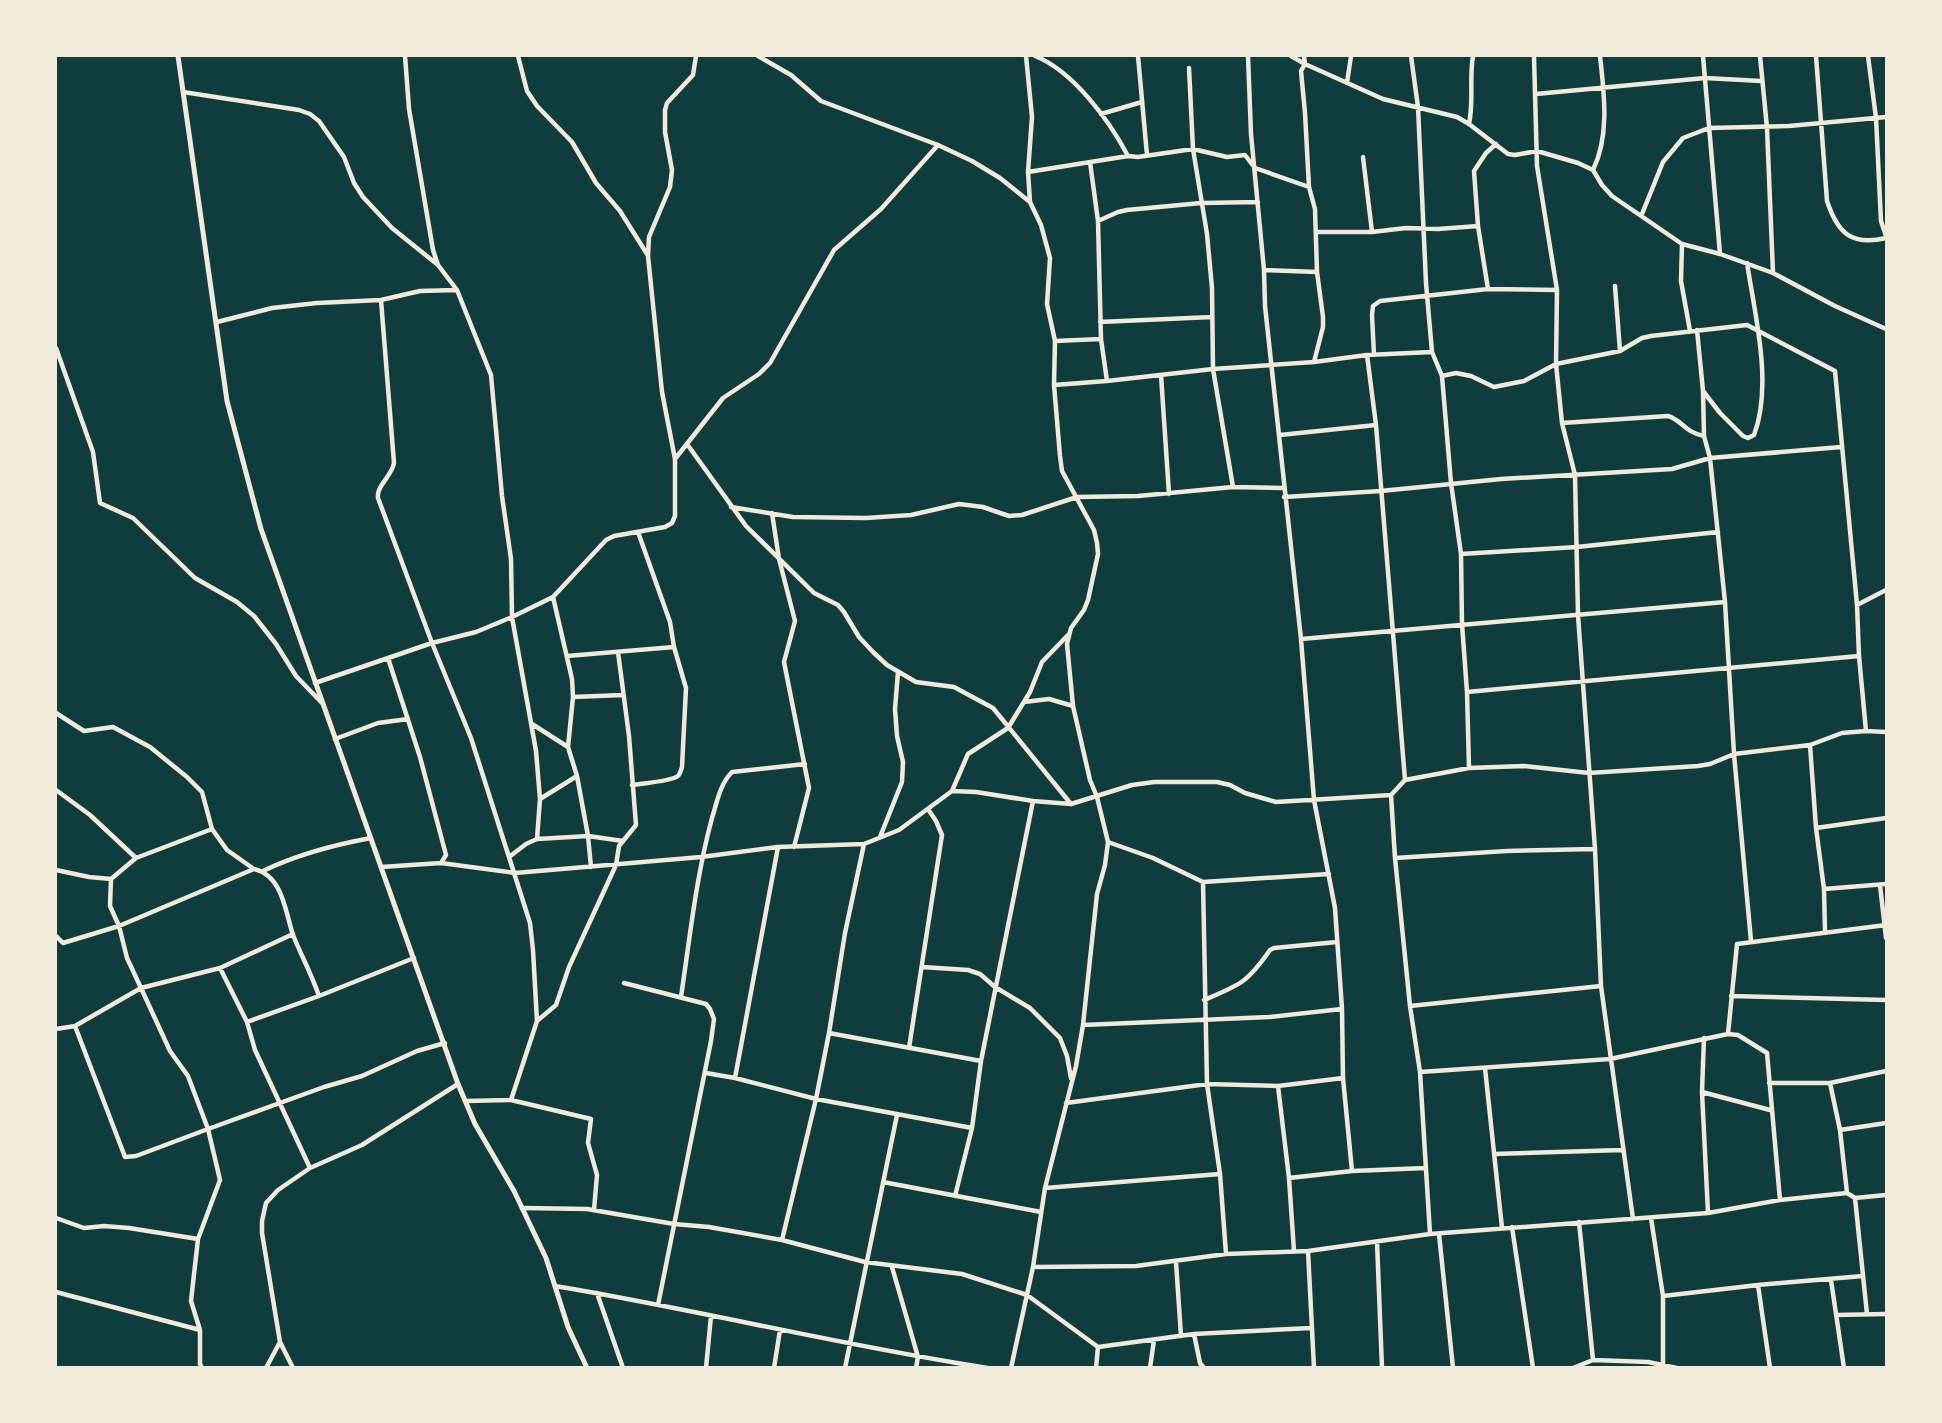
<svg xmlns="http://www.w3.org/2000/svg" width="1942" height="1423" font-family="Jost,sans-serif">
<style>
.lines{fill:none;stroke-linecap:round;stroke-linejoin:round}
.minor{stroke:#f1e9da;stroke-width:4.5}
.tertiary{stroke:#f1e9da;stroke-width:5}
</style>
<rect width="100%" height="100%" fill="#0f3d3e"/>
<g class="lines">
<path class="minor" d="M 405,56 L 409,109 L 433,250 L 438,265 L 457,290 L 491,375 L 502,496 L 511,559 L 512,617 L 536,751 L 540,799 L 537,839 L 526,844 L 509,857
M 518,56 L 527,91 L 537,106 L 572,142 L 596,183 L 620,211 L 647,254
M 758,56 L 791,75 L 821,101 L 938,145 L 972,161 L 1000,178 L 1030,202
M 1035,56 C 1073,71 1109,120 1128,156 L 1138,157 L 1193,149 L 1227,157 L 1245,155 L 1255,168 L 1309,187 L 1315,209 L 1317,272 L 1323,317 L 1323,327 L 1314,362
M 1138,56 L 1147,155
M 1248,56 L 1251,134 L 1264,270
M 1291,56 L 1305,64 L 1383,99 L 1457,117 L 1469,124 L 1508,154 L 1515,155 L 1537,151 L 1578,163 L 1593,170 L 1602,185 L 1612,196 L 1682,244 L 1720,254 L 1773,273 L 1835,306 L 1886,329
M 1304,56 L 1305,64 L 1301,71 L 1305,113 L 1309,187
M 1411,56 L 1418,107 L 1426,283 L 1432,352 L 1442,376 L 1451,483 L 1461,554 L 1462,624 L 1467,692 L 1469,768
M 1534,56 L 1537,166 L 1557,290 L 1556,364 L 1562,423 L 1575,475 L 1578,615 L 1595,849 L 1601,986 L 1633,1219
M 1703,56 L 1720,254
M 1760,56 L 1767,128 L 1773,273
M 1816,56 L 1827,201 C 1838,234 1852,246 1886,238
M 1868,56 L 1876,118 L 1881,221 L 1886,236
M 1189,68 L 1193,149 L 1207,234 L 1212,288 L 1213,369 L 1233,487
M 1347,83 L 1351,56
M 183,92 L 299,110 L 310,114 L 319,121 L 344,157 L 354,183 L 363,197 L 392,228 L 438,265
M 1536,94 L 1705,78 L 1761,81
M 1101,114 L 1142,102
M 1469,124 C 1474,101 1469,78 1473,56
M 1363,157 L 1372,232
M 1090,162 L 1098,221 L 1101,339 L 1107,381
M 1593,170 C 1610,135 1604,93 1600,56
M 1028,172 L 1128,156
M 1642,214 L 1663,162 L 1683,138 L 1709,128 L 1789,126 L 1886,117
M 1098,221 L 1118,212 L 1127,210 L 1201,203 L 1258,202
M 1478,226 L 1488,289
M 1316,232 L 1372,232 L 1406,228 L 1438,229 L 1478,226 L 1474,171 L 1486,153 L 1496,144
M 1682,244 L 1681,281 L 1690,331
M 1317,272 L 1264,270 L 1265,306 L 1301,639 L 1314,800 L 1335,908 L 1342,1009 L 1343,1078 L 1352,1171
M 1615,286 L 1620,351
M 381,300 L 394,463 C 392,476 376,486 378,498 L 432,643 L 471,738 L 530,923 L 533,950 L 537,1021 L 511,1100
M 217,322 L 272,308 L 317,303 L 381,300 L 420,291 L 457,290
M 1100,322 L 1212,317
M 1697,330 L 1703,391 L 1704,436 L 1710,458 L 1725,602 L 1734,754 L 1751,941
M 1055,341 L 1101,339
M 56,348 L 93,452 L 100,503 L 133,518 L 195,578 L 237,602 L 254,616 L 276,644 L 296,676 L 322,703
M 1374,355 L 1372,315 L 1373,306 L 1380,301 L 1488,289 L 1557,290
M 1161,375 L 1169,494
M 1442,376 L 1456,373 L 1471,376 L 1494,387 L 1524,381 L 1556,364 L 1620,351 L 1642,338 L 1651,336 L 1747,325 L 1835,371 L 1857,605 L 1859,656 L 1866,731
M 1054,385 L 1107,381 L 1213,369 L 1314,362 L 1367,355
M 1703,391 L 1720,413 L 1743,436 L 1748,438 L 1754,435 C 1773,385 1755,315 1747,263
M 1562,423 L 1668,416 C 1682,420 1684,432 1704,436
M 1280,435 L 1376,425
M 687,444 L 746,526 L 814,593 L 838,605 L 844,612 L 859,637 L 873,652 L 887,665 L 916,682 L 954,687 L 993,708 L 1071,804
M 675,459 L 723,398 L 759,374 L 770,363 L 834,250 L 881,209 L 938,145
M 1284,497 L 1381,491 L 1501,479 L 1672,469 L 1710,458 L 1841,447
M 731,507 L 793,517 L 866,518 L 911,515 L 959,504 L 983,507 L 1009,516 L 1022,515 L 1077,497 L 1138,496 L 1233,487 L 1283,488
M 772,513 L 779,559 L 795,621 L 784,662 L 809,788 L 794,847
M 1461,554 L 1577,547 L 1718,532
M 1857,605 L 1886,590
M 1301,639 L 1725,602
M 567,656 L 674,647
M 315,683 L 432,643 L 476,632 L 512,617 L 553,597 L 606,540 L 614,536 L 665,527 L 672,523 L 675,516 L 675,459 L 662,392 L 648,256 L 649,237 L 670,187 L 672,170 L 665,132 L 665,110 L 667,103 L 693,75 L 696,56
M 1467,692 L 1859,656
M 573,697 L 623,695
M 1024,702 L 1049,699 L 1073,706
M 56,713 L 84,731 L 113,727 L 150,747 L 187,777 L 202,792 L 212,829 L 227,850 L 254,869
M 532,724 L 568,747
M 335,739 L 378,723 L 408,719
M 1810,745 L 1816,828 L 1824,889 L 1825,932
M 577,776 L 588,836 L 591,867
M 1405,780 L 1376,425 L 1367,355 L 1432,352
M 632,785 C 643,783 669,782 678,776 C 680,774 681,770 682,767 L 686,688 L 674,647 L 670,622 L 638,532
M 56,790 L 90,815 L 136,858
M 952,791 L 968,754 L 1008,728 L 1030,692 L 1042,662 L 1068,635
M 540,799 L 577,776 L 568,747 L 573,697 L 572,679 L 553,597
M 1816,828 L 1886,818
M 880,837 L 902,782 L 903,762 L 897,736 L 895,709 L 898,672
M 537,839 L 588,836 L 623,841
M 1108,842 L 1153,858 L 1203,882 L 1329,874
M 1395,858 L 1507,851 L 1595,849
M 441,863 L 515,873 L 701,857 L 778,847 L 864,844 L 899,830 L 952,791 L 976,792 L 1033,801 L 1071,804 L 1132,785 L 1154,782 L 1217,782 L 1230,785 L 1245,793 L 1276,802 L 1391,795
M 381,867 L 441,863 L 446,855 L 420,757 L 388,658
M 56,870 L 89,877 L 111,879 L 110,906 L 119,926 L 127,958 L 141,988 L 220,968 L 293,934
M 263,871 C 298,854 333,845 371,838
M 111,879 L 136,858 L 212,829
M 1203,882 L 1207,1084 L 1220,1174 L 1226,1254
M 1880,885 L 1886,938
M 1824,889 L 1886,884
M 56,936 L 63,943 L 119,926 L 254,869 C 283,876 285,911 293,935 C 301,955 312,975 319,996 L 414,958
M 922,967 L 968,970 L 980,974 L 995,987 L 1030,1008 L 1060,1038 L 1067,1056 L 1071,1078
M 220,968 L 247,1022 L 255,1050 L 310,1168
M 624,983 L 706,1004 L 710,1009 L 714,1019 L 711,1041 L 658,1305
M 1731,996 L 1886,1000
M 681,997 C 690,937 696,877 712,818 C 717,802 720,784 732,772 L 805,764
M 1204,1000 C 1240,985 1247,983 1270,950 L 1274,948 L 1337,942
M 1410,1006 L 1601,986
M 537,1021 L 556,1005 L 569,967 L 616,865 L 619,846 L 636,825 L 629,736 L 618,652
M 247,1022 L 319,996
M 1083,1025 L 1269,1017 L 1342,1009
M 56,1029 L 75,1026 L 141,988 L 170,1051 L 188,1076 L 208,1129 L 136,1156 L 125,1157 L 75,1026
M 829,1033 L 981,1061
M 1728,1034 L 1737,944 L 1886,925
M 1704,1038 L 1702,1092 L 1708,1213
M 909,1048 L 942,835 L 936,821 L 928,809
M 1485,1068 L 1502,1228
M 1420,1072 L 1610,1059 L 1728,1034 L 1738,1035 L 1767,1053 L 1780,1200
M 706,1073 L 735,1078 L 816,1099 L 972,1128
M 735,1078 L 778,847
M 1769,1083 L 1830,1083 L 1886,1071
M 1830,1083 L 1840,1130 L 1847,1193
M 1278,1086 L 1289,1178 L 1294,1251
M 1702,1092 L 1770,1110
M 466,1101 L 511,1100 L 591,1119 L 588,1143 L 597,1175 L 594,1210
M 1066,1103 L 1207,1084 L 1278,1086 L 1343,1078
M 1840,1130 L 1886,1123
M 1494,1154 L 1622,1150
M 1289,1178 L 1352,1171 L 1426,1168
M 883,1182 L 1041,1212
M 1045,1188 L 1220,1174
M 955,1196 L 972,1128 L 981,1061 L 1033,801
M 1855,1198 L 1867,1314
M 522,1208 L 587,1209 L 674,1224 L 709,1227 L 782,1240 L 865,1262 L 962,1274 L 1027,1295 L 1098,1347 L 1096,1368
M 56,1218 L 84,1228 L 104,1226 L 129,1228 L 198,1239
M 1651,1218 L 1663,1296 L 1663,1364
M 1579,1222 L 1593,1360
M 1512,1227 L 1533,1368
M 1430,1234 L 1420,1072 L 1410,1006 L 1395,858 L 1391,795 L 1405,780 L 1469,768 L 1524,766 L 1589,773 L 1698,766 L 1710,764 L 1734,754 L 1810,745 L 1842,733 L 1866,731 L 1886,732
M 1439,1234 L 1453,1368
M 782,1240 L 816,1099 L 829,1033 L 845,933 L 864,844
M 1377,1242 L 1382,1368
M 1308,1251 L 1314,1368
M 1176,1262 L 1181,1336
M 892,1267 L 918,1357 L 916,1368
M 1033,1267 L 1136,1266 L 1226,1254 L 1308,1251 L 1430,1234 L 1708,1213 L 1780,1200 L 1847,1193 L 1855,1198 L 1886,1195
M 1831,1280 L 1844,1368
M 1758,1285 L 1770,1368
M 555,1286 C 700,1310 843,1346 988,1368
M 56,1292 L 200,1330
M 597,1293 L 623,1368
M 1663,1296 L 1758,1285 L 1863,1276
M 1836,1315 L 1886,1314
M 1194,1334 L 1200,1363 L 1204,1368
M 1098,1347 L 1194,1334 L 1311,1328
M 202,1368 L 200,1364 L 200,1330 L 191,1301 L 198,1239 L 220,1180 L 208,1129 L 324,1087 L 362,1076 L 417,1051 L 445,1043
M 266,1368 L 280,1342
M 293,1368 L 280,1342 L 262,1233 L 262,1221 L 266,1203 L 278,1190 L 310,1168 L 362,1145 L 458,1084
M 706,1368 L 711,1316
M 774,1368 L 780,1330
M 845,1368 L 897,1115
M 1011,1368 L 1033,1267 L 1045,1188 L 1076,1066 L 1083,1025 L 1097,894 L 1105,865 L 1108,842 L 1097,797 L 1090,780 L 1073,706 L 1067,644 L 1071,628 L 1084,610 L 1088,600 L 1098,554 L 1097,543 L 1094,530 L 1062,471 L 1060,456 L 1054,385 L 1055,341 L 1047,304 L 1050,258 L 1041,225 L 1030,202 L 1028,172 L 1032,117 L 1026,56
M 1150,1368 L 1154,1340
M 1573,1368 L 1593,1360 L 1648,1362 L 1677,1368"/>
<path class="tertiary" d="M 178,56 L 227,401 L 261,529 L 458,1084 L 475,1124 L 514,1191 L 546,1258 L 568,1327 L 587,1368"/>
</g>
<rect width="1942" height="1423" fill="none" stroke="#f1e9da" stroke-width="114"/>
</svg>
